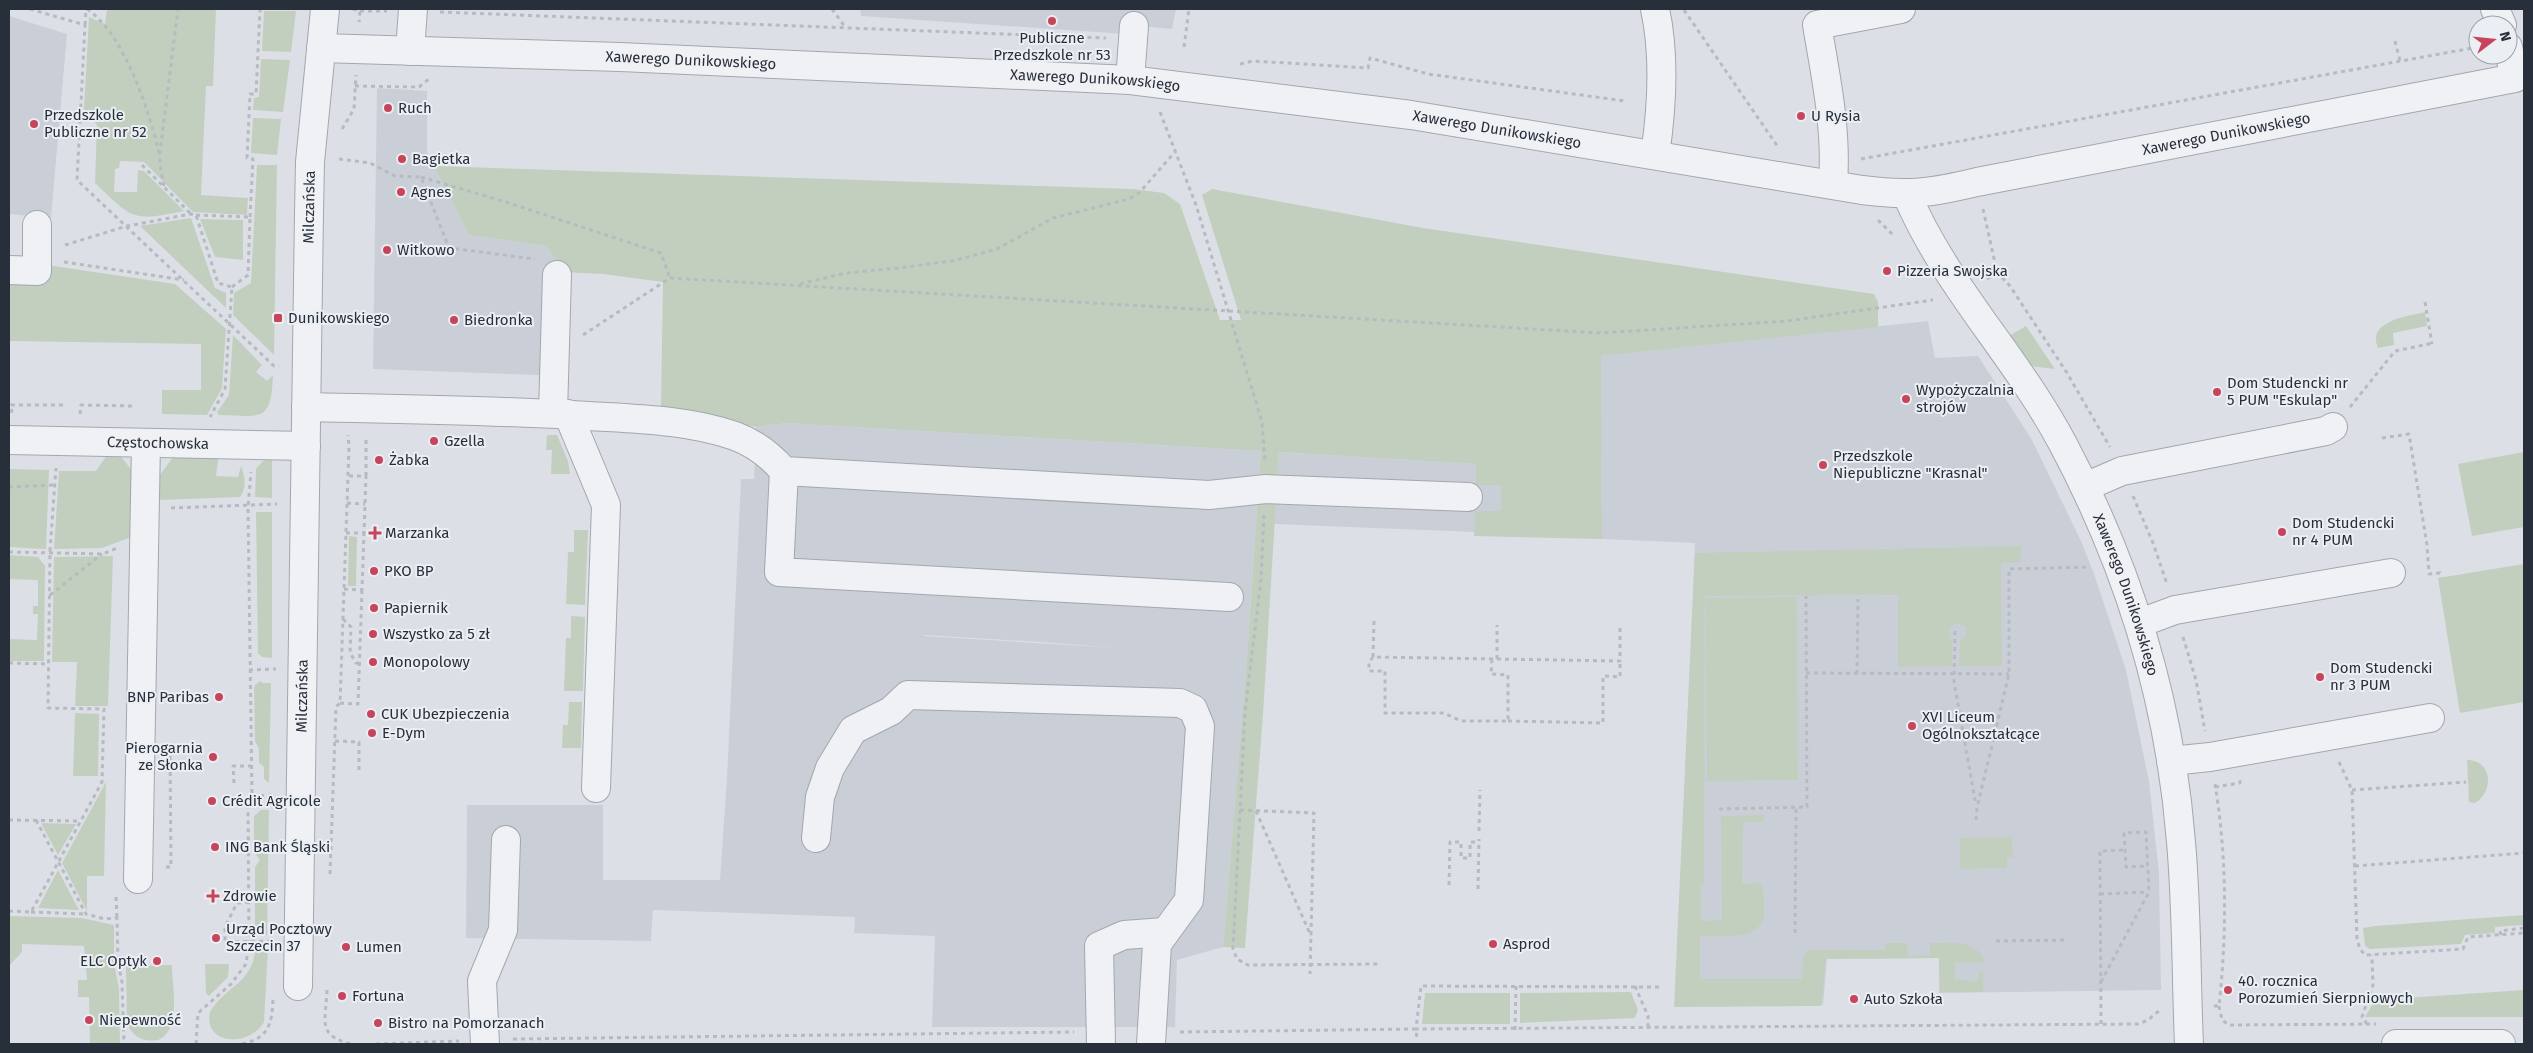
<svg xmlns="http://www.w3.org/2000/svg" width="2533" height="1053" font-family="'Fira Sans',sans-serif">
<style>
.built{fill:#cacfd7;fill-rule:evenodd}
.green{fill:#c2cfbe}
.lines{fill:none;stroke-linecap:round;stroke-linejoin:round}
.minor-casing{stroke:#a2a7af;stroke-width:30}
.path{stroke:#b7bbc0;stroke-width:3;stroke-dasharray:4 4;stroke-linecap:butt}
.minor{stroke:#eff1f4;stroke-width:28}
.poi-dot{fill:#c7455b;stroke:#ebeff4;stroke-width:2}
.labels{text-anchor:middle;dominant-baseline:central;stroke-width:4;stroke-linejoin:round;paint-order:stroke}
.poi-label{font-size:15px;fill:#272f3b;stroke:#ebeff4;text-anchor:start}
.street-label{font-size:15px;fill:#272f3b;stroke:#ebeff4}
</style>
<rect width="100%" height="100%" fill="#dce0e6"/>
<path class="built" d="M 860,9 L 1176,9 L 1172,29 L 1126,25 L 1125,34 L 861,16 Z
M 9,16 L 67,34 L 51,218 L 9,214 Z
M 377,88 L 427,91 L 427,152 L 469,235 L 546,246 L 564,272 L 563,376 L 373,369 Z
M 1928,321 L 1935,358 L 1978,356 L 2032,440 L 2081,541 L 2093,571 L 2126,670 L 2149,781 L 2159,873 L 2161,990 L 1939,993 L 1939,958 L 1827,959 L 1823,1005 L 1675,1007 L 1695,543 L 1602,539 L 1600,356 Z
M 787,423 L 1261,451 L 1247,657 L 1223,947 L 1177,960 L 1175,1027 L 932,1027 L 935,936 L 854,933 L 855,917 L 653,910 L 651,941 L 466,938 L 467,805 L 603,805 L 603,880 L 720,880 L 727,778 L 741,479 L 754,479 L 756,427 ZM 924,635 L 1040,642 L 1118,648 L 924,636 Z
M 1279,452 L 1477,464 L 1501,485 L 1501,511 L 1476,511 L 1474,532 L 1274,524 Z"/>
<path class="green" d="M 107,9 L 216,9 L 213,86 L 206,86 L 201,195 L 248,198 L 247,215 L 193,212 L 144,162 L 120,161 L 119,168 L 115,169 L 114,192 L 137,192 L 138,170 L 144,171 L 184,211 C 131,222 133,219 95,183 L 97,125 L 84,110 L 89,17 L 105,24 Z
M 264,11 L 296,11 L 291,52 L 262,51 Z
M 261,59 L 290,60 L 283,112 L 253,110 L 254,98 L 259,97 Z
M 253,118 L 281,119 L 277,155 L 251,153 Z
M 257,165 L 277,165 L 274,355 L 233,315 L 234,293 L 251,283 Z
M 434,166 L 1133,189 L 1164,193 L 1180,204 L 1220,320 L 1241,320 L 1202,195 L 1212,189 L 1423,228 L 1874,294 L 1878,302 L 1878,327 L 1601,356 L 1602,539 L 1474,536 L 1475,511 L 1501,511 L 1501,485 L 1476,485 L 1476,464 L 1279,452 L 1263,714 L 1245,948 L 1223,947 L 1247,657 L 1261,451 L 787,423 L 756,427 L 661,406 L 663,282 L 603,274 L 564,272 L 546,246 L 469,235 Z
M 191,218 L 215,288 L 226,293 L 226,308 L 140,226 Z
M 200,219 L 243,220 L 243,260 L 215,257 Z
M 47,265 L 175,284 L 226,329 L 222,388 L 207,415 L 162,414 L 162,390 L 201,390 L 201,344 L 9,341 L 9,277 Z
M 2425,312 L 2427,326 L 2393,333 L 2394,345 L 2378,348 C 2366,321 2408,316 2425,312 Z
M 2026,326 L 2055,369 L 2030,366 L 2009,336 Z
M 233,335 L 262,365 L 256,372 L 267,381 L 273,375 C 271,423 262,416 219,415 L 217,412 L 229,395 Z
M 547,435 L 557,435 L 568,461 L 570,474 L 551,474 L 552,450 L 546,450 Z
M 111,449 L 123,459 L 135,475 L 134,536 L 102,548 L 54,549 L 59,471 L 96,471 Z
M 2524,452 L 2524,527 L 2472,536 L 2458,464 Z
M 219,454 L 216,476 L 238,477 L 241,466 C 245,476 247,488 240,497 L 160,500 L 160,475 L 173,457 Z
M 272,458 L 272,498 L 255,497 L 256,469 L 263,461 Z
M 9,469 L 49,470 L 46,549 L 9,547 Z
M 256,512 L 272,512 L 272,658 L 262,657 L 258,653 Z
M 574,530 L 588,530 L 585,605 L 566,604 L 568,552 L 574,552 Z
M 349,536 L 357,537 L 356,586 L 348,586 Z
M 2021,546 L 2021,562 L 2001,563 L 2002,666 L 1959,666 L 1960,641 L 1966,636 L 1965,626 L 1955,623 L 1949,631 L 1949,637 L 1952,640 L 1952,666 L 1898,667 L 1898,595 L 1705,596 L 1704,885 L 1701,885 L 1701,921 L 1722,920 L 1721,816 L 1764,815 L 1763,822 L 1743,822 L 1742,884 L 1762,883 C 1763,893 1765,904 1764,914 C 1761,943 1721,935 1700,936 L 1700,979 L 1802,979 L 1803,959 L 1807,950 L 1885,950 L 1886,943 L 1907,943 L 1908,956 L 1930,955 L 1930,943 C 1951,943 1977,939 1985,962 L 1955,963 L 1955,980 L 1978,981 L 1979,971 L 1983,971 L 1983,992 L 1940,992 L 1939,958 L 1826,959 L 1821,1006 L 1674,1007 L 1695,553 Z
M 9,555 L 38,557 L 45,566 L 44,661 L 9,661 L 9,639 L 37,640 L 38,614 L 33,614 L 33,606 L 38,606 L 38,580 L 9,579 Z
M 113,556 L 108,706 L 75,706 L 77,662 L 52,662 L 54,557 Z
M 2524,564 L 2524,702 L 2460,713 L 2438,578 Z
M 1797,597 L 1798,780 L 1707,781 L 1706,598 Z
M 571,616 L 585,617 L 583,691 L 564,691 L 566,638 L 571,638 Z
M 260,681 L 263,683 L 271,683 L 269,783 L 264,779 L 264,767 L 259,763 L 259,749 L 255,741 L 254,686 Z
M 569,702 L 582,702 L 581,748 L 562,748 L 563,725 L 568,725 Z
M 75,713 L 99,714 L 98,776 L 73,776 Z
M 2467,760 C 2493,760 2494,792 2475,803 L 2469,802 Z
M 106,782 L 104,876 L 87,876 L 87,911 L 62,863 Z
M 261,810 L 269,810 L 267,935 L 255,935 L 255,867 L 260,860 L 254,852 L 254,816 Z
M 41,823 L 76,824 L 58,855 Z
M 2012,837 L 2013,857 L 2007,857 L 2007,868 L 1960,869 L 1960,838 Z
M 58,870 L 79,910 L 38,908 Z
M 2524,915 L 2524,925 L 2495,927 L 2495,933 L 2465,935 L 2461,944 L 2370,949 L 2365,946 L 2363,928 L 2375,926 Z
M 9,916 L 82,918 L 114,925 L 114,963 L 119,989 L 120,1044 L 90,1044 L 89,997 L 78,997 L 78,980 L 87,980 L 84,946 L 22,944 L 22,952 L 9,966 Z
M 255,948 L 268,948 L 264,1022 C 250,1047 203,1046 210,1012 C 225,986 254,983 255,948 Z
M 205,964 L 229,964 L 228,977 L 209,996 L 206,993 Z
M 172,965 C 172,986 182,1030 158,1040 C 143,1042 133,1038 127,1023 L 126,966 Z
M 2524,990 L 2524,1017 L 2365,1017 L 2375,1000 Z
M 1631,992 L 1638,1010 L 1635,1018 L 1520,1023 L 1520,993 Z
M 1425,993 L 1510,993 L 1510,1024 L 1422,1024 Z"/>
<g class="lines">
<defs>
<g id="minor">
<path d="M 2495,9 L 2502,25"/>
<path id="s1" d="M 321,48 L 620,57 L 1130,80 L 1411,115 L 1862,190 C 1909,196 1931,193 1977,182 L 2515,78 L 2508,47"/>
<path d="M 410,51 L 413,9"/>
<path d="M 1130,80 L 1134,26"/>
<path d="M 1655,155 C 1662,108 1665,55 1655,9"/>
<path d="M 1833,183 C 1837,130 1826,78 1817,25 L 1901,9"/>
<path id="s2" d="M 1907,195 C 1945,285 2017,357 2063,444 C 2129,568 2170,702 2181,842 C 2187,909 2186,977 2189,1044"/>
<path d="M 9,270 L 37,271 L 37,225"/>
<path d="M 306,407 C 400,409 495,410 589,416 C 638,419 689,420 735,436 C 754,443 771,456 784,471 L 1209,495 L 1266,489 L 1468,497"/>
<path d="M 553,413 L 557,275"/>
<path d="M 568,414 L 606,505 L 596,788"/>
<path id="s3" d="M 9,440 L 306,446"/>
<path d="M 784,471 L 779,572 L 1229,597"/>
<path d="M 2085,487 L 2122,471 L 2326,431 L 2333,427"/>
<path d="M 2140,623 L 2175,610 L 2391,573"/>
<path d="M 2171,761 L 2210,757 L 2430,718"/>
<path d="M 816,838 L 820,797 L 830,768 L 853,730 L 891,711 L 908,695 L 1180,703 L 1193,709 L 1200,726 L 1189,900 L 1157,944 L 1151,1044"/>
<path d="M 138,879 L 146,443"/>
<path id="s4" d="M 298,986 L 309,212 L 310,162 L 325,9"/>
<path d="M 485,1044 L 482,981 L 503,930 L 506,840"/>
<path d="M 1101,1044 L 1099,946 L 1124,935 L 1165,932"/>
<path d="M 2396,1044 L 2501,1044"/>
</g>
</defs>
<use href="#minor" class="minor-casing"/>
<path class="path" d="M 30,9 L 85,25 L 77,180 L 274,366 L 279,366
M 87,9 C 124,34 149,110 159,153
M 353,9 L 360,11 L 359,22
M 832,9 L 845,27
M 1684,10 L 1778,147
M 360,11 L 387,11
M 440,12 L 1106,38
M 85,25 L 86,9
M 2395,41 L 2400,61
M 1184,47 L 1189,9
M 1240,64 L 1253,61 L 1368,68 L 1370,58 L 1428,74 L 1625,101
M 355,86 L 419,87 L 429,79
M 1160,112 L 1196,205 L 1262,422 L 1265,462
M 342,129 L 354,109 L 356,75
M 339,159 L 370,163 L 395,176 L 421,177 L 449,248 L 535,259
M 1861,159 L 2478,47
M 142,165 L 191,214
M 421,177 L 506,202 L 661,253 L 670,278
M 164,186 L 160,165 L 160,152 L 178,9
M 1983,209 L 1997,272 L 2010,286 L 2067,373 L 2110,447
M 196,215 L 250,217 L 248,275 L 232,287
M 250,217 L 253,159 L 247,158 L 250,94 L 256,94 L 260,9
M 1878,220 L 1893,235
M 65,245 L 127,226 L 191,214 L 196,215 L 218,283 L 232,287 L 225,389 L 210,417
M 64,262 L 184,280
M 1987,279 L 1997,272
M 800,284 L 846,273 L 898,268 L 952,261 L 979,254 L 999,248 L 1053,218 L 1129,199 L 1139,193 L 1175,152
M 2425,302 L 2432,344
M 583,335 L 670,278 L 1601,333 L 1787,321 L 1933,300
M 2350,407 L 2395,351 L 2434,343
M 12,413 L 11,405 L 65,405
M 80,414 L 81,405 L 133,406
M 2382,438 L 2409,434 L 2427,545 L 2429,574 L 2440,573 L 2441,576
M 366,476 L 366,436
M 9,487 L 54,485
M 2133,496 L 2153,543 L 2167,584
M 347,503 L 365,504
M 171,508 L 277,504
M 1264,515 L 1261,579 L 1245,712 L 1233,949 L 1237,959 L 1248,965 L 1378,964
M 346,533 L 364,533 L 366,476 L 348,476
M 9,552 L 103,554 L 117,548
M 344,589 L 362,590 L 364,533
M 50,595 L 102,554
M 343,619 L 351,627 L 350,653 L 356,663 L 360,663
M 1374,621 L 1373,657 L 1497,659 L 1497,625
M 1955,631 L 1954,682 L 1976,805
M 2183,637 L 2196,680 L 2205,731
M 1373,657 L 1369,662 L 1369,671 L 1385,671 L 1385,713 L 1444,713 L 1461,721 L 1508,721 L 1508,675 L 1491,674 L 1492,658
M 1497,659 L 1620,661 L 1620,627
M 9,663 L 49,664
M 249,670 L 276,669
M 1806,673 L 2009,674
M 1857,674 L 1858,599
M 340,703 L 358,704 L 362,590
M 1508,721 L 1603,723 L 1603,676 L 1620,677 L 1620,661
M 335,741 L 359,742 L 359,770
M 2339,762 L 2352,790 L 2357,939 L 2360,949 L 2365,955 L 2463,949 L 2468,937 L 2524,933
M 234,783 L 233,766 L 251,766
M 2215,787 L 2240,783 L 2240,780
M 2352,790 L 2466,782
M 252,796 L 274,795
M 1719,809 L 1807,807 L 1806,596
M 1240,810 L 1314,813 L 1310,974
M 1256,811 L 1311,936
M 9,820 L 81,821
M 36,820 L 86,914 L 105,919 L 117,918 L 118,962 L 122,982 L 124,1044
M 1976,820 L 1977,808 L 2009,674 L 2009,569 L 2090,567
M 1479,831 L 1480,790
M 2355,866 L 2524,853
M 166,867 L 171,867 L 170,748
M 330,874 L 336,707 L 340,703 L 349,447 L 348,435
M 1449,885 L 1450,842 L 1461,842 L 1461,858 L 1470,858 L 1470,842 L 1479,842
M 1478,889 L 1479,839
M 2100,894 L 2148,892
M 116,897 L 117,918
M 249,902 L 237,903 L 225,927 L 225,942 L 271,941
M 9,911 L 31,912 L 102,782 L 104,709 L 48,708 L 50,550 L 56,468
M 31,912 L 85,914
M 1795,933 L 1796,808
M 2501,935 L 2500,931 L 2524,928
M 1996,941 L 2068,940
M 2101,982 L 2149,892 L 2146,832 L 2124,833 L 2126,867 L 2148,866
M 1635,986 L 1648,1016 L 1648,1027
M 1659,987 L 1421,986 L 1416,1029 L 2138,1024 L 2148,1020 L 2160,1010
M 327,990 C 326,1021 316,1036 352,1044
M 2214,1006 L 2219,1006 C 2227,933 2227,857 2215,784
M 2219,1006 L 2222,1020 L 2229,1025 L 2376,1024
M 2101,1024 L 2100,851 L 2125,850
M 2367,1024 L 2362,1017 L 2373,985 L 2372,955
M 1515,1030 L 1516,986
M 1180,1032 L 1416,1029 L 1417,1040
M 513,1039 L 1074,1032
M 196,1044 L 198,1013 L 231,984 L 246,964 L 249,941 L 248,807 L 252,796 L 248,507 L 251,472
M 242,1044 C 269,1038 272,1024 273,999
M 376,1044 L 459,1041"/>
<use href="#minor" class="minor"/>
</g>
<g class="poi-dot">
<circle cx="1052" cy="21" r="5"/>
<circle cx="388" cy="108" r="5"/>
<circle cx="1801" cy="116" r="5"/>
<circle cx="34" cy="124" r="5"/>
<circle cx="402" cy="159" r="5"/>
<circle cx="401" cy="192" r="5"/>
<circle cx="387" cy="250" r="5"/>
<circle cx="1887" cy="271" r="5"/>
<rect x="273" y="313" width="10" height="10" rx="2.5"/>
<circle cx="454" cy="320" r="5"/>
<circle cx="2217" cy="392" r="5"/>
<circle cx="1906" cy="399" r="5"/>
<circle cx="434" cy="441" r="5"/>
<circle cx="379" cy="460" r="5"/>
<circle cx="1823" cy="465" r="5"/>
<circle cx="2282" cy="532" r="5"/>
<path d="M372.5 525.5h5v5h5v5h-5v5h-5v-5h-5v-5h5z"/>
<circle cx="374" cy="571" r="5"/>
<circle cx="374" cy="608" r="5"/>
<circle cx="373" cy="634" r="5"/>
<circle cx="373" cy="662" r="5"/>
<circle cx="2320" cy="677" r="5"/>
<circle cx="219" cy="697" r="5"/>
<circle cx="371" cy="714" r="5"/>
<circle cx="1912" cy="726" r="5"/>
<circle cx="372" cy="733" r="5"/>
<circle cx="213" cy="757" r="5"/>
<circle cx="212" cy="801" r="5"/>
<circle cx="215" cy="847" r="5"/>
<path d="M210.5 888.5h5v5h5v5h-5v5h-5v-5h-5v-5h5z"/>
<circle cx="216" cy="938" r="5"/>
<circle cx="1493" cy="944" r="5"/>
<circle cx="346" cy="947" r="5"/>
<circle cx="157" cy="961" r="5"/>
<circle cx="2228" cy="990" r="5"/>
<circle cx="342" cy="996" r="5"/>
<circle cx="1854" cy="999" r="5"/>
<circle cx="89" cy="1020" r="5"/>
<circle cx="378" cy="1023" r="5"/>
</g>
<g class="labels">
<g class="poi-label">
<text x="1052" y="38" text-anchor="middle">Publiczne<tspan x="1052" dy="17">Przedszkole nr 53</tspan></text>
<text x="398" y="108">Ruch</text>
<text x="44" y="115">Przedszkole<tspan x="44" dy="17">Publiczne nr 52</tspan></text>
<text x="1811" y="116">U Rysia</text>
<text x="412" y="159">Bagietka</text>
<text x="411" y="192">Agnes</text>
<text x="397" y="250">Witkowo</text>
<text x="1897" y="271">Pizzeria Swojska</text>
<text x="288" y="318">Dunikowskiego</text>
<text x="464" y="320">Biedronka</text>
<text x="2227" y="383">Dom Studencki nr<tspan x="2227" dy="17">5 PUM "Eskulap"</tspan></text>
<text x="1916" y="390">Wypożyczalnia<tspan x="1916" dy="17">strojów</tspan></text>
<text x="444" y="441">Gzella</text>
<text x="1833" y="456">Przedszkole<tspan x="1833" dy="17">Niepubliczne "Krasnal"</tspan></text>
<text x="389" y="460">Żabka</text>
<text x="2292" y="523">Dom Studencki<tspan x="2292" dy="17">nr 4 PUM</tspan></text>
<text x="385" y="533">Marzanka</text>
<text x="384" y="571">PKO BP</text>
<text x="384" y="608">Papiernik</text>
<text x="383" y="634">Wszystko za 5 zł</text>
<text x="383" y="662">Monopolowy</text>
<text x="2330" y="668">Dom Studencki<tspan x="2330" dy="17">nr 3 PUM</tspan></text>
<text x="209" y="697" text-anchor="end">BNP Paribas</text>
<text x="381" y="714">CUK Ubezpieczenia</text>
<text x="1922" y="717">XVI Liceum<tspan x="1922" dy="17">Ogólnokształcące</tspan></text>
<text x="382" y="733">E-Dym</text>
<text x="203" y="748" text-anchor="end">Pierogarnia<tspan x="203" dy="17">ze Słonka</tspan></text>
<text x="222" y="801">Crédit Agricole</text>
<text x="225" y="847">ING Bank Śląski</text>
<text x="223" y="896">Zdrowie</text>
<text x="226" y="929">Urząd Pocztowy<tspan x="226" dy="17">Szczecin 37</tspan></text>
<text x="1503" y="944">Asprod</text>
<text x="356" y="947">Lumen</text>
<text x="147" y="961" text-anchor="end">ELC Optyk</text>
<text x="2238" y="981">40. rocznica<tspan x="2238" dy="17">Porozumień Sierpniowych</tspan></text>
<text x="352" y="996">Fortuna</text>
<text x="1864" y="999">Auto Szkoła</text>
<text x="99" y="1020">Niepewność</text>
<text x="388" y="1023">Bistro na Pomorzanach</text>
</g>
<g class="street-label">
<text stroke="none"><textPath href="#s1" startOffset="370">Xawerego Dunikowskiego</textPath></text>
<text stroke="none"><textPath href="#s1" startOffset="775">Xawerego Dunikowskiego</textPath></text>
<text stroke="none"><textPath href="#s1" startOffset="1180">Xawerego Dunikowskiego</textPath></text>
<text stroke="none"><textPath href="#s1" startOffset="1920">Xawerego Dunikowskiego</textPath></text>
<text stroke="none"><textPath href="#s4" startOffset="779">Milczańska</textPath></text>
<text stroke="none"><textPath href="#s3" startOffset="149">Częstochowska</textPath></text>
<text stroke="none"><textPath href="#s2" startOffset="458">Xawerego Dunikowskiego</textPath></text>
<text stroke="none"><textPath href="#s4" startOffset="290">Milczańska</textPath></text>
</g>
</g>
<rect width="2533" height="1053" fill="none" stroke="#272f3b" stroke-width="20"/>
<g transform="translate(2493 40) rotate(74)"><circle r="24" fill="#ebeff4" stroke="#9da2aa"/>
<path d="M0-4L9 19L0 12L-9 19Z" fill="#c7455b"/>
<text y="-8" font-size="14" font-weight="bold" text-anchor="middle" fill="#272f3b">N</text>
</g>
</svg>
